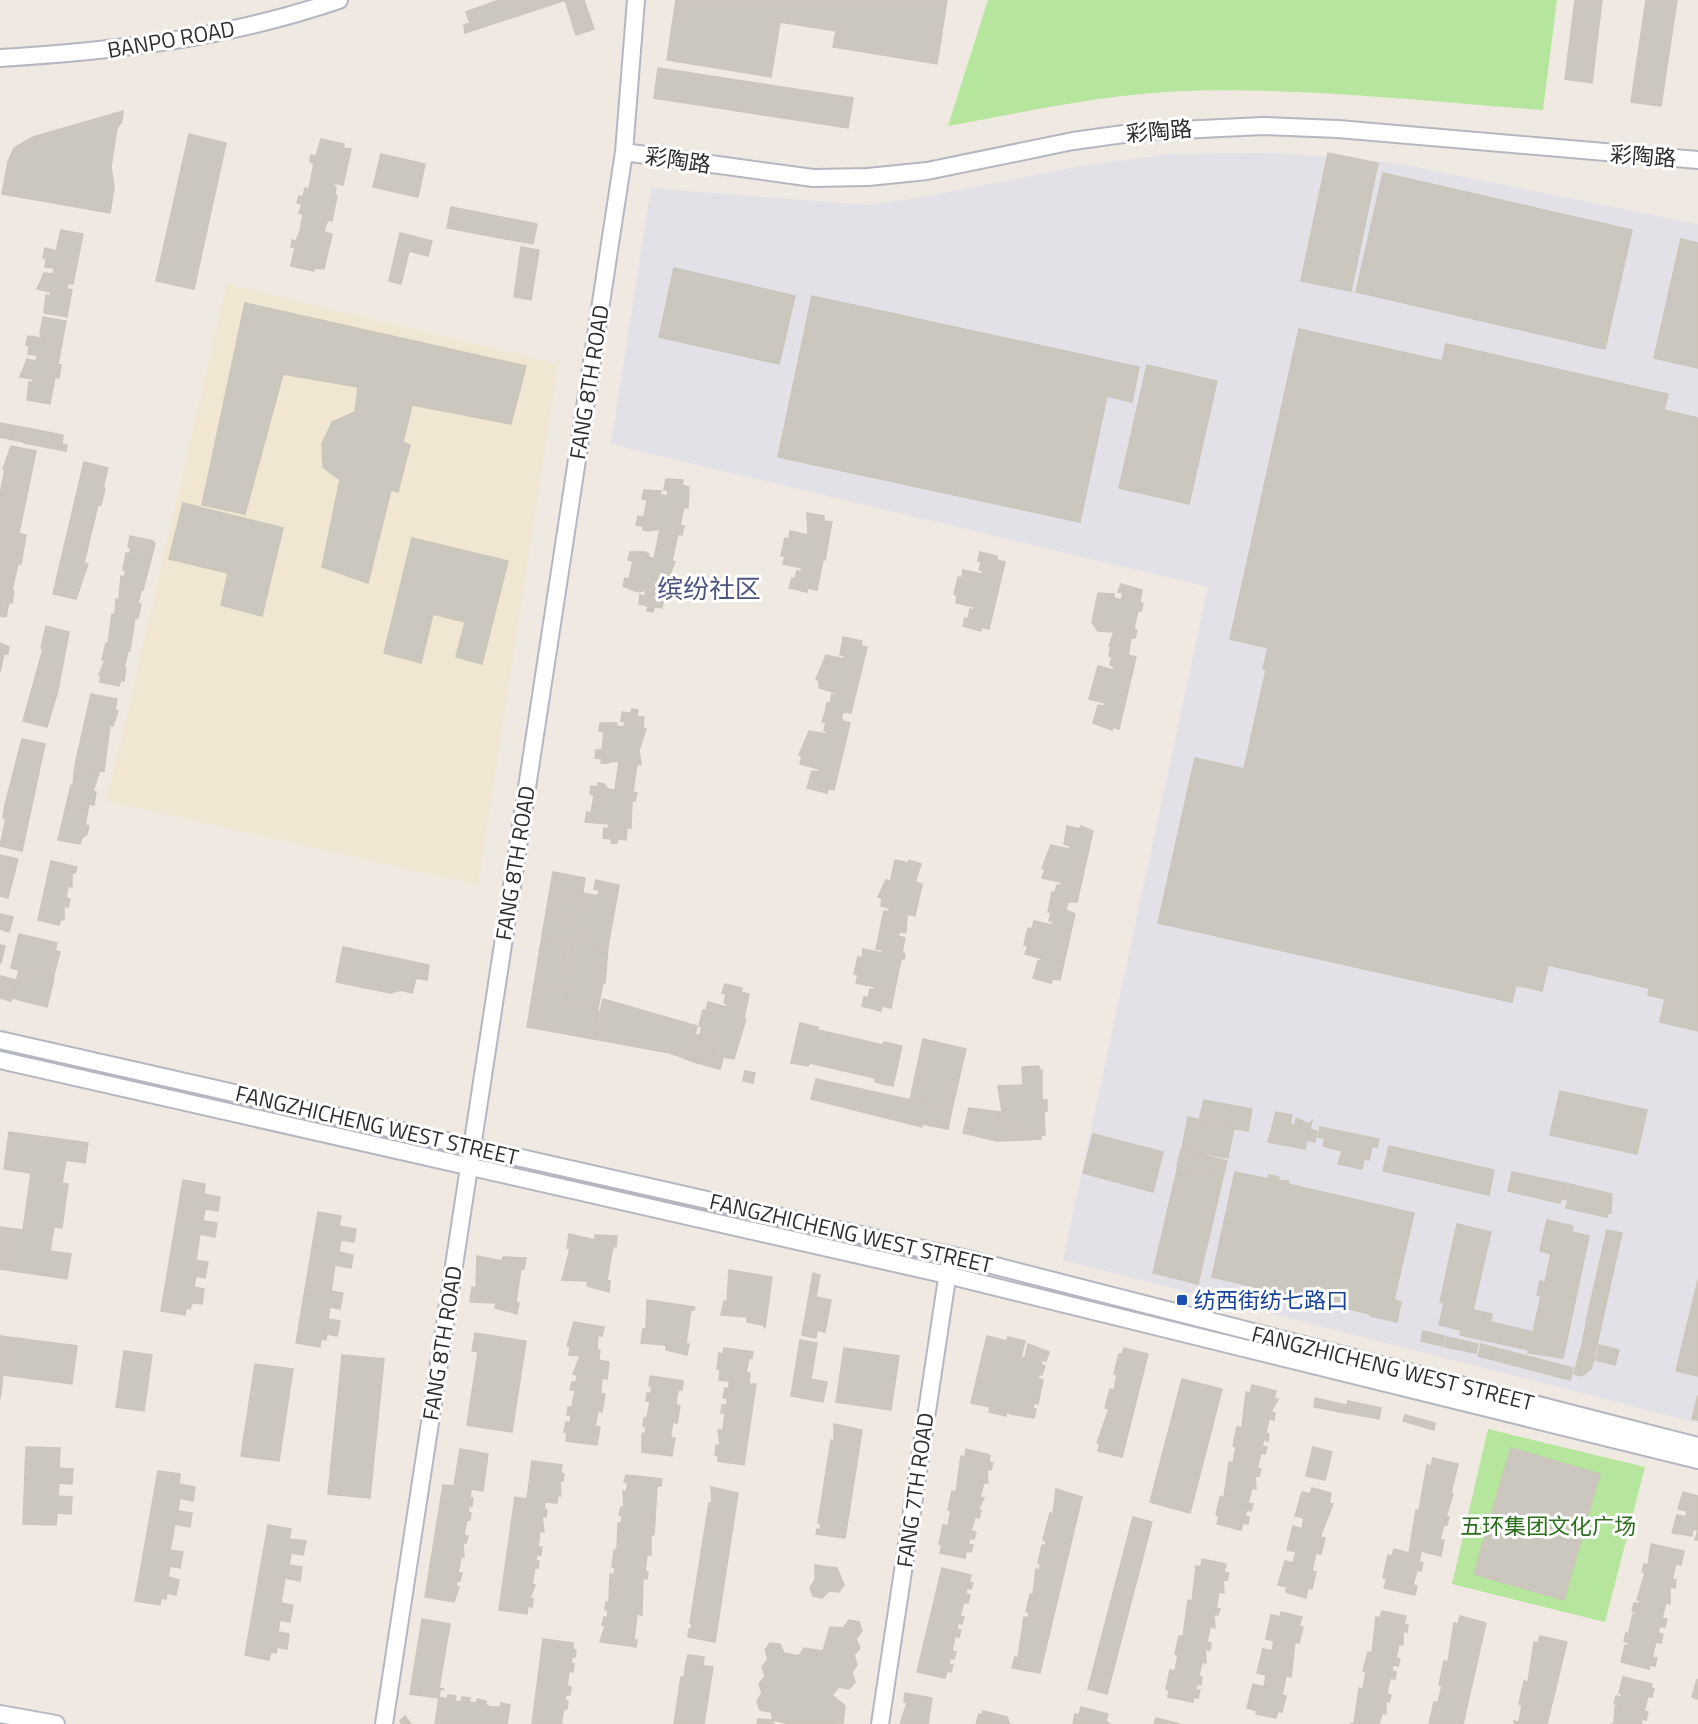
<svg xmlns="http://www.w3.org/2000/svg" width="1698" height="1724" font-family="'Titillium Web','Noto Sans SC',sans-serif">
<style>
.industrial{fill:#e3e1e8}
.education{fill:#f0e6d1}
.green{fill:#b6e59e}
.building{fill:#cbc7bf;stroke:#cbc5ba;stroke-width:1.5}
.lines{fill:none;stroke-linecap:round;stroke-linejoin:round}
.minor-casing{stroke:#b4b7c1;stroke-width:20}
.minor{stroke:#fff;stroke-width:16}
.transit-dot{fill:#1a4fb4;stroke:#fff;stroke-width:2}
.labels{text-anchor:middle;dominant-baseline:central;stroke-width:6;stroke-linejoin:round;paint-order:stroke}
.street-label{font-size:22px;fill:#2e2e2e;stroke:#fff}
.transit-label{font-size:22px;fill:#164399;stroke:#fff;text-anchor:start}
.park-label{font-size:22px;fill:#2c6e1b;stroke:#fff}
.quarter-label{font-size:26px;fill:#4d5680;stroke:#fff}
</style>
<rect width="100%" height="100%" fill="#efe9e1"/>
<path class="industrial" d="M 1277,153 L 1395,163 L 1698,224 L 1698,1423 L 1063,1260 L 1208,587 L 611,444 L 651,188 L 867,205 L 918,198 L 1080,166 L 1170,154 Z"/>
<path class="education" d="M 227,284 L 558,364 L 478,885 L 107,801 Z"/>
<path class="green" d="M 988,0 L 1557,0 L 1543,110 C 1423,101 1303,87 1183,91 C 1104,94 1025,112 948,126 Z
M 1488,1429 L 1645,1467 L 1605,1622 L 1452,1584 Z"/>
<path class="building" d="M 499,0 L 566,0 L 465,33 L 464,25 L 470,23 L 466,12 Z
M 565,0 L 584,0 L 594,29 L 576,35 Z
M 676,0 L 947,0 L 937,64 L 833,47 L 836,31 L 780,22 L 771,77 L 667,60 Z
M 1575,0 L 1602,0 L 1592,83 L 1565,79 Z
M 1646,0 L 1677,0 L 1661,106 L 1631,102 Z
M 658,68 L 853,98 L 848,128 L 654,98 Z
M 123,111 L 122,121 L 117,128 L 111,167 L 114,188 L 110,213 L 2,194 L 8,162 L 14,148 L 33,137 Z
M 189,134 L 226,143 L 194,289 L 156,281 Z
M 321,139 L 344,144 L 343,148 L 351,149 L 343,185 L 334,183 L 334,186 L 336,187 L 335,195 L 337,196 L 332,221 L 328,220 L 325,227 L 324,232 L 332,234 L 324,269 L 315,268 L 314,271 L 291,266 L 295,247 L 291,247 L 292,240 L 296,241 L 300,231 L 303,214 L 299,213 L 302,204 L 297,203 L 299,196 L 303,197 L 305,188 L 309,189 L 314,163 L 310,162 L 311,155 L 316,156 Z
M 1328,153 L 1378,163 L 1351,291 L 1301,281 Z
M 381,154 L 425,164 L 418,197 L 373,187 Z
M 1383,173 L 1632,230 L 1605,349 L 1356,292 Z
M 451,207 L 537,224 L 533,244 L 447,228 Z
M 61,230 L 83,234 L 73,284 L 68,283 L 67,289 L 72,290 L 67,317 L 44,313 L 46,295 L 50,296 L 51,292 L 37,289 L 44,273 L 53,274 L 54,268 L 45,267 L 46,259 L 43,258 L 45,248 L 56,251 Z
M 400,233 L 432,241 L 428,256 L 409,251 L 401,284 L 389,281 Z
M 1681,239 L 1698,243 L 1698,368 L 1654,358 Z
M 521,247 L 539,250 L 531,300 L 514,297 Z
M 674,268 L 795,296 L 779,364 L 659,337 Z
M 812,296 L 1139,367 L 1132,402 L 1107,396 L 1080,522 L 778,457 Z
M 245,303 L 526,366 L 511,424 L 412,405 L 403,442 L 410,445 L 398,492 L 391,490 L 368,583 L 322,567 L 340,480 L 323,467 L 322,444 L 332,422 L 355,412 L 358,387 L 283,374 L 245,514 L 202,505 Z
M 43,317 L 66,321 L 58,364 L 61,365 L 59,378 L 55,377 L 50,404 L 27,400 L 29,382 L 33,382 L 33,379 L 20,377 L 27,359 L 36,361 L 37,355 L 28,354 L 29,346 L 26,345 L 28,336 L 42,338 L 40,334 Z
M 1299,329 L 1442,361 L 1446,344 L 1668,394 L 1664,410 L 1698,418 L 1698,1031 L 1660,1022 L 1665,999 L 1648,995 L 1649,988 L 1548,965 L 1542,991 L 1516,985 L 1512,1002 L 1158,923 L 1195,758 L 1244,769 L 1266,670 L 1263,669 L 1268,648 L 1230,639 Z
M 1147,365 L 1217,381 L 1189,504 L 1119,488 Z
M 0,423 L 27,428 L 24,442 L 0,437 Z
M 27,428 L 63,435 L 62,444 L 67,445 L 66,451 L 24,443 Z
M 11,446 L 36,451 L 19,533 L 0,529 L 0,494 L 5,470 L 3,469 Z
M 84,462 L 108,468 L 103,488 L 105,488 L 101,505 L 98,505 L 84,563 L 88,564 L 76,599 L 53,594 Z
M 666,479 L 683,480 L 682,485 L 689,487 L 688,508 L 684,507 L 680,525 L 684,526 L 682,535 L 678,534 L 675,547 L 657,544 L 660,529 L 648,531 L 643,530 L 643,526 L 636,525 L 638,516 L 644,517 L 647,500 L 642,499 L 644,490 L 661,491 L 660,494 L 667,496 L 668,490 L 664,490 Z
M 183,503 L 283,528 L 262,616 L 221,605 L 228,573 L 169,559 Z
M 807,513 L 824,516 L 824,521 L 832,522 L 825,560 L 823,560 L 817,590 L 808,588 L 807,592 L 789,588 L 792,578 L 795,579 L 797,571 L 801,572 L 802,568 L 783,564 L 785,556 L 781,556 L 785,538 L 789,539 L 790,531 L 808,535 Z
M 0,529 L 26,535 L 21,564 L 18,564 L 12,590 L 14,591 L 12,603 L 9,602 L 6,617 L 0,616 Z
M 130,536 L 153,541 L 155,544 L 143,590 L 141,590 L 138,604 L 141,604 L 138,618 L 135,617 L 130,651 L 128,651 L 124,668 L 126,668 L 124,681 L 121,680 L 119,686 L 100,682 L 101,676 L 99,675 L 105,660 L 102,660 L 106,643 L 108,644 L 112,614 L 115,615 L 116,599 L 119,600 L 121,576 L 124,577 L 126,570 L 123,570 L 126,553 L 129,554 L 131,548 L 128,547 Z
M 412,538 L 508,561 L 482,664 L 456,657 L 465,622 L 433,614 L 421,663 L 384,653 Z
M 657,544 L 675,547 L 672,561 L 675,562 L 667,581 L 668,597 L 664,597 L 662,608 L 654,607 L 653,612 L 647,611 L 648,606 L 639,604 L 640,595 L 645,596 L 646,590 L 638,592 L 623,586 L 625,578 L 629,579 L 633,561 L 628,560 L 630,552 L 645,552 L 649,554 L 648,557 L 654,559 Z
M 980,552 L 997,556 L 997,560 L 1005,562 L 989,629 L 981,627 L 981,631 L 963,626 L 965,618 L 968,619 L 970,609 L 973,610 L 974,607 L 956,603 L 957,596 L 954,594 L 958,577 L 962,578 L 963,570 L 982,574 L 983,571 L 979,570 L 981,561 L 978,561 Z
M 1121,584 L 1142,590 L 1140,602 L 1143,604 L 1141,611 L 1138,611 L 1134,628 L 1137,631 L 1135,638 L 1131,638 L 1129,651 L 1109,646 L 1114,632 L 1098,631 L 1092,622 L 1098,593 L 1114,594 L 1114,598 L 1121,600 L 1123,593 L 1118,592 Z
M 46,626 L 69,632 L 58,690 L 47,727 L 23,721 L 43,649 L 41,648 Z
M 843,637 L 862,641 L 861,646 L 867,647 L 851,713 L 843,712 L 842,716 L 825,713 L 827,703 L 830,703 L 832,694 L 836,696 L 836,693 L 819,688 L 819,681 L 816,679 L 826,655 L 844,659 L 845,656 L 840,655 Z
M 0,643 L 9,647 L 8,654 L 4,654 L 0,672 Z
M 1111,646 L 1129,651 L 1128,655 L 1136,657 L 1119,729 L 1113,727 L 1112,730 L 1093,723 L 1098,705 L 1105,706 L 1105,703 L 1089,699 L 1098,666 L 1113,670 L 1114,666 L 1110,665 L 1112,657 L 1109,656 Z
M 91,694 L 117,699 L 115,710 L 118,711 L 113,726 L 110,725 L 104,771 L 75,765 Z
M 632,709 L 638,710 L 637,717 L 644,717 L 643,729 L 646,729 L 639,750 L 641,765 L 637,764 L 635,778 L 617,775 L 619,760 L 607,763 L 601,763 L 602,759 L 595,758 L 596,750 L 602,750 L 604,732 L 599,731 L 600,723 L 617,723 L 616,726 L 624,727 L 625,722 L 621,721 L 622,712 L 631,713 Z
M 825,713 L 841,717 L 843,721 L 850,723 L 834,790 L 828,789 L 827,793 L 807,788 L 812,771 L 818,772 L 819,769 L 800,764 L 802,756 L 799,755 L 809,731 L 826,734 L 828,731 L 824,731 L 826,722 L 822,722 Z
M 22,739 L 45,744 L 22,851 L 0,846 L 6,819 L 3,818 L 5,805 Z
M 75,765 L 100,770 L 93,791 L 96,792 L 94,805 L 89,804 L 85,825 L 89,826 L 87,834 L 82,838 L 80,844 L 58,840 L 71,785 L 73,786 Z
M 617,775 L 635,778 L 633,792 L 637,793 L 635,801 L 632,801 L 631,828 L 627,828 L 626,840 L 618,839 L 617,843 L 611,843 L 612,839 L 603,838 L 604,828 L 608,829 L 609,824 L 585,822 L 587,812 L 591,813 L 594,795 L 590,794 L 591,786 L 598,787 L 598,783 L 604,784 L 608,789 L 615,790 Z
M 1067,826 L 1080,829 L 1081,826 L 1093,831 L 1077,902 L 1068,902 L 1066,910 L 1075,914 L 1060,980 L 1053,979 L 1051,983 L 1033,978 L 1038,961 L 1044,959 L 1025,954 L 1028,946 L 1024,945 L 1028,928 L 1032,929 L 1034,921 L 1052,925 L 1053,921 L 1049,921 L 1051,912 L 1048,912 L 1052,892 L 1055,893 L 1057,885 L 1061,886 L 1061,882 L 1042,878 L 1045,870 L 1042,868 L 1051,845 L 1069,849 L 1070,846 L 1064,844 Z
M 0,855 L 18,859 L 8,898 L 0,896 Z
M 895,860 L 909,863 L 909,860 L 921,864 L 915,882 L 922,884 L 915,916 L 907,914 L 906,933 L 899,932 L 899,934 L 880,930 L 884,911 L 889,912 L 889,908 L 881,906 L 882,898 L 878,897 L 886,880 L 894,882 L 891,879 Z
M 51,861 L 77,867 L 75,873 L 72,873 L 72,887 L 68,886 L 66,898 L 70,899 L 68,907 L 64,906 L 64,920 L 61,919 L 59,925 L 38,920 Z
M 553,872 L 585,878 L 583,892 L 573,891 L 572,900 L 577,901 L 574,917 L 570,916 L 568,927 L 575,928 L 577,931 L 575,942 L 542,936 Z
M 596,880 L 619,885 L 608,947 L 575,942 L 577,931 L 575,928 L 568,927 L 570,916 L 574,917 L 577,901 L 572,900 L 573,891 L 598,896 L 599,890 L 594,889 Z
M 0,914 L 13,917 L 9,932 L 0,929 Z
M 880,930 L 905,938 L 902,953 L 905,954 L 904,959 L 901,959 L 891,1008 L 882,1006 L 881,1011 L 862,1006 L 864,997 L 868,998 L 870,989 L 874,990 L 875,987 L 856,983 L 858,975 L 854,974 L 858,957 L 862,958 L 863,949 L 882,953 L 883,950 L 876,949 Z
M 19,934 L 57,943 L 55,951 L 60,952 L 53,978 L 11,968 Z
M 542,936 L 575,942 L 571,954 L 564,953 L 562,963 L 567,964 L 564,980 L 560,979 L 558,989 L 568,991 L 566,1003 L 598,1008 L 593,1039 L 527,1027 Z
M 575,942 L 608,947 L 605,983 L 603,983 L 598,1008 L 566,1003 L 568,991 L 558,989 L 560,979 L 564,980 L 567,964 L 562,963 L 564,953 L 571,954 Z
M 0,945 L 5,946 L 1,963 L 0,963 Z
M 343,947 L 429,965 L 427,980 L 416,978 L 412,993 L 401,990 L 390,993 L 336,982 Z
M 19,970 L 54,978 L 47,1007 L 12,998 Z
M 1,976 L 16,980 L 11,1001 L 0,998 Z
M 725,984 L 742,988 L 741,992 L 749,994 L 744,1018 L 746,1019 L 734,1059 L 723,1057 L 722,1062 L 712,1060 L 714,1042 L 718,1043 L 718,1040 L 700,1035 L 702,1027 L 699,1026 L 703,1010 L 706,1011 L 708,1002 L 726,1007 L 727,1004 L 724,1003 L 726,994 L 722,993 Z
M 603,999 L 697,1026 L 695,1035 L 700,1035 L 694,1062 L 670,1053 L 593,1039 L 598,1012 L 600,1012 Z
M 800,1023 L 818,1027 L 818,1030 L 883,1045 L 884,1042 L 902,1046 L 893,1086 L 875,1082 L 875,1078 L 814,1064 L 810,1063 L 808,1066 L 791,1063 Z
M 700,1035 L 718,1040 L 718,1043 L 714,1042 L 712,1060 L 722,1062 L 720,1069 L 694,1062 Z
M 923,1039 L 966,1049 L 952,1109 L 910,1100 Z
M 1039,1066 L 1039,1070 L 1042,1070 L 1042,1100 L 1047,1100 L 1047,1111 L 1044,1112 L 1045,1135 L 1041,1135 L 1041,1139 L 1025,1140 L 1021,1121 L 999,1122 L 999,1112 L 1002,1112 L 998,1086 L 1023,1085 L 1022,1067 Z
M 745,1071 L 755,1073 L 753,1083 L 743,1081 Z
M 816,1079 L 952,1109 L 948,1129 L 922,1124 L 922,1127 L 811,1099 Z
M 1560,1091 L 1647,1110 L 1637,1154 L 1550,1135 Z
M 1204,1100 L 1252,1109 L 1248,1131 L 1199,1121 Z
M 969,1108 L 999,1112 L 999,1122 L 1021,1121 L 1021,1132 L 1025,1131 L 1025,1140 L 997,1141 L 963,1133 Z
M 1276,1112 L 1292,1115 L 1290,1124 L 1295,1125 L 1296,1118 L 1309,1124 L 1312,1121 L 1310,1129 L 1317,1131 L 1315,1142 L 1307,1140 L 1305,1149 L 1268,1142 Z
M 1188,1117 L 1234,1128 L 1228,1158 L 1182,1149 Z
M 1320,1127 L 1379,1139 L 1377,1147 L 1372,1146 L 1369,1160 L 1364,1159 L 1362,1169 L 1338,1164 L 1342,1151 L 1323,1146 L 1325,1138 L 1318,1137 Z
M 9,1132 L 88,1143 L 85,1163 L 66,1160 L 62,1183 L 68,1184 L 62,1228 L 54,1227 L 50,1251 L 71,1254 L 67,1279 L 0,1269 L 0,1227 L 23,1230 L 31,1173 L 4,1169 Z
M 1093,1134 L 1163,1152 L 1153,1192 L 1083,1173 Z
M 1389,1146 L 1494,1170 L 1489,1195 L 1383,1171 Z
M 1181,1149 L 1227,1161 L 1223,1177 L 1177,1166 Z
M 1178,1166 L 1223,1177 L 1198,1284 L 1153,1273 Z
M 1235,1172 L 1268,1179 L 1269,1175 L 1279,1177 L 1278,1181 L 1289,1181 L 1288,1184 L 1414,1213 L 1394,1300 L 1401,1302 L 1397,1322 L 1370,1316 L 1370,1314 L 1212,1277 Z
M 1512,1172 L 1565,1183 L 1560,1203 L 1508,1191 Z
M 183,1180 L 205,1184 L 204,1194 L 220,1197 L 218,1211 L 205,1209 L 203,1221 L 217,1223 L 215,1237 L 200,1234 L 196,1260 L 208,1262 L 205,1278 L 196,1276 L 194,1287 L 204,1289 L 202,1304 L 192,1303 L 190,1309 L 186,1308 L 185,1315 L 161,1311 Z
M 1565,1183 L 1612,1194 L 1611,1213 L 1608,1212 L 1607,1217 L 1566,1208 L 1568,1200 L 1561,1199 Z
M 318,1212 L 341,1216 L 339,1226 L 356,1229 L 354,1242 L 341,1240 L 339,1252 L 353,1255 L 351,1268 L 335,1265 L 331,1291 L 343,1293 L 340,1309 L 330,1307 L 328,1319 L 340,1321 L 337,1336 L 327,1334 L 326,1340 L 321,1339 L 320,1347 L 296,1343 Z
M 1547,1220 L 1573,1226 L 1572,1232 L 1589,1236 L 1563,1358 L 1528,1353 L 1529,1350 L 1460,1335 L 1461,1330 L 1439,1325 L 1444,1303 L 1440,1302 L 1457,1224 L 1491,1232 L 1473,1310 L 1492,1314 L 1491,1322 L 1533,1332 L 1541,1296 L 1537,1295 L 1540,1281 L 1545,1282 L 1551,1254 L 1540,1251 Z
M 1607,1230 L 1622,1233 L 1601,1326 L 1586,1322 Z
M 569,1234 L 595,1240 L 595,1235 L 617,1236 L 616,1247 L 613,1246 L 607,1280 L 610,1281 L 609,1292 L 587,1286 L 588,1281 L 562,1280 L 570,1249 L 567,1248 Z
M 477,1256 L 502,1261 L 503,1257 L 526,1258 L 524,1269 L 521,1269 L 516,1302 L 519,1303 L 517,1314 L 495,1308 L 496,1303 L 470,1302 L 472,1287 L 476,1288 Z
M 729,1270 L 772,1277 L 765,1328 L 763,1325 L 747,1322 L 747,1317 L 721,1315 L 724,1301 L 727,1302 Z
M 813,1273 L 820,1275 L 816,1297 L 831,1300 L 825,1332 L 817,1330 L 816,1338 L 802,1335 Z
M 1698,1280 L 1698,1376 L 1676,1371 Z
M 647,1300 L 695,1307 L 694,1310 L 691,1310 L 686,1344 L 689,1344 L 687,1355 L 666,1350 L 666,1345 L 641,1343 L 643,1329 L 646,1329 Z
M 574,1322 L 604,1327 L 602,1336 L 598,1335 L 597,1350 L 600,1350 L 599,1360 L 609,1362 L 607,1379 L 602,1378 L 601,1389 L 601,1394 L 605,1394 L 602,1412 L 598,1411 L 595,1426 L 600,1427 L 597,1445 L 566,1441 L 567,1433 L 564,1432 L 566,1422 L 570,1423 L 571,1415 L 567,1415 L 568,1407 L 572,1407 L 575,1390 L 570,1390 L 572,1382 L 576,1382 L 577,1375 L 573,1374 L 580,1356 L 569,1355 L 570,1346 L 567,1346 Z
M 1586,1324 L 1601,1327 L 1595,1353 L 1581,1350 Z
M 1423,1331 L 1445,1336 L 1443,1346 L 1421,1341 Z
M 475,1333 L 526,1341 L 512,1432 L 467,1425 L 478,1352 L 472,1351 Z
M 0,1336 L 77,1346 L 72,1384 L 3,1375 L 0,1399 Z
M 987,1336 L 1007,1341 L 1008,1337 L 1025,1341 L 1021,1357 L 1025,1358 L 1028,1344 L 1049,1352 L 1046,1361 L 1042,1360 L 1041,1365 L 1045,1366 L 1042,1375 L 1039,1375 L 1038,1378 L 1043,1380 L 1038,1404 L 1034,1403 L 1033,1408 L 1036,1409 L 1034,1418 L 1010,1414 L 1007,1411 L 1006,1416 L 989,1412 L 990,1407 L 971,1403 Z
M 1447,1337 L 1478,1344 L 1476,1353 L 1445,1347 Z
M 800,1340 L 817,1343 L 811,1379 L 827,1382 L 823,1402 L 791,1396 Z
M 1481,1344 L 1573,1368 L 1570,1380 L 1478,1356 Z
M 1599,1345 L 1619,1350 L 1615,1365 L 1596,1360 Z
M 724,1348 L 753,1352 L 752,1358 L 749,1358 L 746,1373 L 750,1373 L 749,1384 L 756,1384 L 744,1465 L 718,1461 L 718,1455 L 715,1455 L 716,1445 L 720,1446 L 718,1430 L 723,1430 L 725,1413 L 721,1413 L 722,1405 L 727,1405 L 727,1398 L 723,1398 L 725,1388 L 729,1388 L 729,1381 L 719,1380 L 720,1369 L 717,1369 L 719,1353 L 723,1354 Z
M 844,1348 L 899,1356 L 891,1410 L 836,1402 Z
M 1124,1348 L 1148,1354 L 1122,1457 L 1098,1451 L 1100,1444 L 1097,1443 L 1109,1409 L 1105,1408 L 1110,1389 L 1114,1390 L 1117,1375 L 1114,1374 L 1119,1354 L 1122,1355 Z
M 124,1351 L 152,1355 L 144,1411 L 116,1407 Z
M 1580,1351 L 1595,1355 L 1591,1369 L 1582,1376 L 1574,1374 Z
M 342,1355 L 384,1359 L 370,1498 L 328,1494 Z
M 255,1364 L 293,1369 L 279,1461 L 241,1456 Z
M 650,1376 L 683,1381 L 682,1390 L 678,1390 L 676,1402 L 676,1405 L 680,1406 L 677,1423 L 673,1422 L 671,1433 L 671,1438 L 675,1438 L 672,1456 L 642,1452 L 642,1433 L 645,1434 L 646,1427 L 643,1426 L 644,1418 L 647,1418 L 650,1401 L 646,1401 L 647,1393 L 651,1393 L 652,1386 L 649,1386 Z
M 1182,1379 L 1222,1389 L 1190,1513 L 1150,1502 Z
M 1252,1385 L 1276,1391 L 1274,1399 L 1278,1399 L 1271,1412 L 1275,1413 L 1274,1420 L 1269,1419 L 1266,1433 L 1269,1434 L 1268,1441 L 1264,1439 L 1262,1446 L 1267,1447 L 1265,1454 L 1261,1453 L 1257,1468 L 1261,1469 L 1259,1476 L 1255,1475 L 1256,1489 L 1252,1488 L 1248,1503 L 1253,1504 L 1251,1511 L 1247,1510 L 1245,1516 L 1249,1517 L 1248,1524 L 1243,1523 L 1241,1530 L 1217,1524 L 1219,1516 L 1216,1515 L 1220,1497 L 1224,1497 L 1229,1462 L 1233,1463 L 1236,1447 L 1233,1446 L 1237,1427 L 1242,1428 L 1246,1392 L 1250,1393 Z
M 1698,1395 L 1698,1420 L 1692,1419 Z
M 1315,1398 L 1347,1405 L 1346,1413 L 1314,1407 Z
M 1348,1401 L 1381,1408 L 1379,1419 L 1346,1413 Z
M 1405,1415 L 1435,1423 L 1434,1430 L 1403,1421 Z
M 834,1424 L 862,1430 L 845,1538 L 816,1534 L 817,1529 L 820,1530 L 821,1524 L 818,1523 L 831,1440 L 834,1441 Z
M 26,1447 L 60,1448 L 59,1468 L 73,1469 L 72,1484 L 59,1483 L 58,1496 L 72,1497 L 71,1514 L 57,1513 L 56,1525 L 23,1524 Z
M 1313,1447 L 1332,1452 L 1325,1480 L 1306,1476 Z
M 1511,1448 L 1600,1474 L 1564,1600 L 1474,1574 Z
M 460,1449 L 488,1454 L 483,1491 L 471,1489 L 470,1498 L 473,1498 L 472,1506 L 469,1505 L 468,1512 L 471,1513 L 470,1520 L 467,1519 L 464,1535 L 468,1536 L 466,1543 L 463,1543 L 464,1557 L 461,1557 L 458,1573 L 462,1573 L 460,1581 L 457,1580 L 456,1586 L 459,1587 L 454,1602 L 425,1597 L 443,1485 L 454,1486 Z
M 966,1449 L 990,1455 L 989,1462 L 993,1463 L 991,1470 L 987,1470 L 988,1483 L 984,1483 L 980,1497 L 984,1498 L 978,1510 L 981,1510 L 979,1518 L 975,1517 L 971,1531 L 976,1532 L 974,1539 L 970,1538 L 968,1544 L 973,1545 L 971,1552 L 966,1551 L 965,1558 L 940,1553 L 942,1544 L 939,1544 L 943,1525 L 948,1526 L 951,1510 L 948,1510 L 952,1491 L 956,1492 L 961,1456 L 965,1457 Z
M 1433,1458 L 1458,1464 L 1451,1493 L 1453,1494 L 1446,1517 L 1449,1517 L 1447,1525 L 1444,1524 L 1440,1540 L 1444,1540 L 1441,1556 L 1421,1551 L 1419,1562 L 1423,1563 L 1421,1571 L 1417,1570 L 1413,1585 L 1417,1586 L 1415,1595 L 1384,1588 L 1387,1578 L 1383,1578 L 1388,1555 L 1392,1556 L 1394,1549 L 1409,1553 L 1416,1510 L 1419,1511 L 1427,1465 L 1431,1466 Z
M 532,1461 L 562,1465 L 561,1473 L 564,1474 L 563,1481 L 560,1481 L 561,1496 L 558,1495 L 557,1503 L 545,1502 L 544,1509 L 547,1510 L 546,1517 L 542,1517 L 544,1532 L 540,1531 L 538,1547 L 542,1547 L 541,1555 L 537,1555 L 536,1561 L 539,1561 L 538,1568 L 535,1568 L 532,1584 L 535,1585 L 530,1598 L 533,1599 L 532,1607 L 528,1606 L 527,1614 L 499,1610 L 515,1497 L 527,1499 Z
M 158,1471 L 180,1474 L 179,1484 L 195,1487 L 193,1501 L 180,1498 L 178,1511 L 192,1513 L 190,1527 L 175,1524 L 170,1550 L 183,1552 L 180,1568 L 170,1566 L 168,1577 L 179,1580 L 176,1595 L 167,1593 L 166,1599 L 161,1598 L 160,1605 L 135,1601 Z
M 626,1475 L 662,1479 L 661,1486 L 657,1486 L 654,1535 L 651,1535 L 651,1555 L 647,1555 L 645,1571 L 648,1572 L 647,1579 L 643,1578 L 642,1615 L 637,1614 L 634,1640 L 637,1640 L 636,1647 L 600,1642 L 605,1626 L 602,1625 L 604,1617 L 607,1618 L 608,1610 L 605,1610 L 606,1602 L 609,1602 L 610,1574 L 614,1575 L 615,1567 L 612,1567 L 614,1550 L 617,1550 L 618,1523 L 621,1523 L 622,1515 L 619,1515 L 621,1507 L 624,1507 L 623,1491 L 626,1492 L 628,1483 L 624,1482 Z
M 711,1487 L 738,1493 L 715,1642 L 688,1637 L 689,1629 L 691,1629 L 692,1624 L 690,1623 L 709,1503 L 712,1503 Z
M 1312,1488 L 1331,1493 L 1329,1503 L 1333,1504 L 1320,1537 L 1325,1538 L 1321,1554 L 1316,1553 L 1312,1571 L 1316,1572 L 1312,1589 L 1308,1588 L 1306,1598 L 1286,1592 L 1287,1587 L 1278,1585 L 1285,1561 L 1293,1563 L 1296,1552 L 1287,1550 L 1293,1526 L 1302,1529 L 1304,1518 L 1295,1516 L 1302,1492 L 1310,1494 Z
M 1056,1489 L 1082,1497 L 1040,1673 L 1012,1668 L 1015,1657 L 1018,1658 L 1024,1617 L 1028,1618 L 1029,1612 L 1026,1612 L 1030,1594 L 1033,1594 L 1036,1569 L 1039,1570 L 1041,1564 L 1038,1563 L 1042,1545 L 1045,1546 L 1046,1541 L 1043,1540 L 1050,1513 L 1053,1514 Z
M 1683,1492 L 1698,1496 L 1698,1540 L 1695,1540 L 1698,1530 L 1693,1529 L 1692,1536 L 1672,1533 L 1677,1515 L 1686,1517 L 1687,1511 L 1678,1509 Z
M 1133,1517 L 1152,1522 L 1107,1694 L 1088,1689 Z
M 268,1525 L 291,1529 L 289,1539 L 306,1541 L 303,1555 L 291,1553 L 289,1565 L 302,1567 L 300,1581 L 285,1578 L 281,1603 L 293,1605 L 290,1622 L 280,1620 L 278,1632 L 289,1634 L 287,1649 L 277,1647 L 276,1653 L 271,1652 L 269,1660 L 245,1655 Z
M 1651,1544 L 1684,1551 L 1681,1565 L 1676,1564 L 1672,1579 L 1676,1580 L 1675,1588 L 1670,1587 L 1670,1604 L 1666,1603 L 1662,1618 L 1667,1619 L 1665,1627 L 1660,1626 L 1658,1633 L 1663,1634 L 1661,1643 L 1656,1642 L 1652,1657 L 1657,1658 L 1655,1666 L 1650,1665 L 1649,1669 L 1621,1662 L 1625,1645 L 1628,1646 L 1629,1643 L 1624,1641 L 1626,1633 L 1631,1634 L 1629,1631 L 1633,1614 L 1636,1615 L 1636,1612 L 1632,1611 L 1634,1603 L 1639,1604 L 1640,1600 L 1637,1600 L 1645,1573 L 1642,1572 L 1644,1564 L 1648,1565 Z
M 1202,1559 L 1226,1564 L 1224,1572 L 1229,1573 L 1227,1580 L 1223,1579 L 1224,1593 L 1219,1592 L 1216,1608 L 1220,1609 L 1218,1615 L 1214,1614 L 1215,1628 L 1210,1627 L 1207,1642 L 1211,1643 L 1210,1650 L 1205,1649 L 1206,1663 L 1202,1662 L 1199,1676 L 1202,1677 L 1201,1685 L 1197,1684 L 1196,1690 L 1200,1690 L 1198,1698 L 1194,1697 L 1193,1702 L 1168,1697 L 1169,1690 L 1166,1689 L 1170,1670 L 1175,1671 L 1178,1655 L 1175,1654 L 1179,1636 L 1183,1636 L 1188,1600 L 1192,1601 L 1196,1566 L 1201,1567 Z
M 815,1565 L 837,1568 L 844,1585 L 839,1592 L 829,1591 L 822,1598 L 813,1596 L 810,1588 L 815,1580 Z
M 942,1568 L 971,1575 L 969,1582 L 973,1583 L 971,1589 L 967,1588 L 966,1594 L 970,1595 L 968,1603 L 964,1602 L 960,1616 L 964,1617 L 962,1624 L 958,1623 L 957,1629 L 961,1630 L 959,1637 L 955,1636 L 952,1651 L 956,1652 L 954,1659 L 950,1658 L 949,1664 L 953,1665 L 951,1672 L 947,1671 L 945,1678 L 917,1672 Z
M 1382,1611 L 1406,1616 L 1404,1624 L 1408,1625 L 1407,1632 L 1403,1631 L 1403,1645 L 1399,1644 L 1396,1658 L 1400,1659 L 1398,1666 L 1393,1665 L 1392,1671 L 1396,1672 L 1395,1679 L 1390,1678 L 1387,1694 L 1391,1695 L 1389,1702 L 1386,1701 L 1386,1714 L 1382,1713 L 1379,1724 L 1350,1724 L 1354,1723 L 1359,1688 L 1363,1689 L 1366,1672 L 1363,1671 L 1368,1652 L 1372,1653 L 1376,1617 L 1380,1618 Z
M 1281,1612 L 1302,1617 L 1299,1626 L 1303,1627 L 1299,1643 L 1295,1642 L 1291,1677 L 1286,1676 L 1282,1695 L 1286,1696 L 1282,1712 L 1278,1711 L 1276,1718 L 1256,1714 L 1257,1711 L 1247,1708 L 1253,1684 L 1264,1687 L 1266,1675 L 1257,1673 L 1263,1649 L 1272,1651 L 1274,1641 L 1266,1639 L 1271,1615 L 1280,1617 Z
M 1460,1616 L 1486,1623 L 1463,1724 L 1429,1724 L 1434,1702 L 1438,1702 L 1442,1686 L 1439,1685 L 1444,1661 L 1448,1662 L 1454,1623 L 1458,1624 Z
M 422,1619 L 450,1624 L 439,1688 L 444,1689 L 440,1690 L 439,1698 L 410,1694 Z
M 849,1620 L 859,1622 L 862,1631 L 856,1639 L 860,1648 L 854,1655 L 857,1665 L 852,1672 L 855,1682 L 849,1689 L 839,1687 L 832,1695 L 845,1706 L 843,1723 L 789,1724 L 773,1720 L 771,1712 L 760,1710 L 757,1701 L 762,1693 L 759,1684 L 765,1676 L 762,1667 L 768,1659 L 765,1650 L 770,1643 L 780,1644 L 784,1653 L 799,1656 L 804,1648 L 823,1651 L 830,1627 L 843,1628 Z
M 1540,1636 L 1567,1642 L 1547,1724 L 1514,1724 L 1514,1721 L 1519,1722 L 1522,1705 L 1519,1704 L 1524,1681 L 1528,1682 L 1534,1642 L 1538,1643 Z
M 543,1639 L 573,1643 L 573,1649 L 576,1650 L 575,1657 L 572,1657 L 571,1663 L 574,1664 L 573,1672 L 569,1671 L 567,1686 L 571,1687 L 570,1695 L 566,1695 L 565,1701 L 568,1701 L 567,1709 L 564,1709 L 561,1724 L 564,1724 L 532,1724 Z
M 688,1655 L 704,1657 L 703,1666 L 686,1663 Z
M 686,1663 L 713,1667 L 704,1724 L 674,1724 L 681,1677 L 684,1678 Z
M 1623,1677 L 1652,1684 L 1651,1688 L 1654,1689 L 1652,1697 L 1648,1696 L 1644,1711 L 1648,1712 L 1646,1720 L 1642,1719 L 1641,1724 L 1611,1724 L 1614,1724 L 1615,1707 L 1619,1705 L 1614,1704 L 1616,1696 L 1621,1697 L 1622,1693 L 1619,1693 Z
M 1697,1679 L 1698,1697 L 1697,1699 L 1692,1697 Z
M 905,1693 L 932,1698 L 928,1724 L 900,1724 L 907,1703 L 904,1702 Z
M 448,1695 L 456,1696 L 455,1701 L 461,1702 L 462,1697 L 470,1698 L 469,1702 L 477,1703 L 477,1699 L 486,1701 L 486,1705 L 490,1707 L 500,1707 L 501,1703 L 510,1705 L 507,1724 L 435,1724 L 439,1697 L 447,1699 Z
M 1081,1707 L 1108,1714 L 1106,1721 L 1110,1724 L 1073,1724 L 1075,1714 L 1079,1715 Z
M 983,1711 L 1007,1717 L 1010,1724 L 976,1724 L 979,1714 L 982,1715 Z
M 405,1716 L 411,1724 L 402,1724 L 400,1721 Z
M 1156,1718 L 1180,1724 L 1154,1724 Z
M 758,1719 L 773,1720 L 774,1723 L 757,1724 Z"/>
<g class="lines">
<defs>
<path id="minor" d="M 0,58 C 116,51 228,38 339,0
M 624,152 L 813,178 L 868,177 L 927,171 L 1073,141 L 1138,132 L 1263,126 L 1338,129 L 1698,160
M 0,1040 L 972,1260 L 1698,1446
M 0,1060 L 947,1275 L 1698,1460
M 0,1714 L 56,1724
M 384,1724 L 624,152 L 636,0
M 880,1724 L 949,1265"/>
</defs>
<use href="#minor" class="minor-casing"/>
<use href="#minor" class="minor"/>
</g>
<rect class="transit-dot" x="1176" y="1294" width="12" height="12" rx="3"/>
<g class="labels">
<g class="street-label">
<text transform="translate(171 39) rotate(-10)">BANPO ROAD</text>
<text transform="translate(1159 131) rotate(-5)">彩陶路</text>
<text transform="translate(1643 156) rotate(4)">彩陶路</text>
<text transform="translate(678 160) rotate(8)">彩陶路</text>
<text transform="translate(589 382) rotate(-81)">FANG 8TH ROAD</text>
<text transform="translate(515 863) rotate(-81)">FANG 8TH ROAD</text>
<text transform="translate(377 1125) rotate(13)">FANGZHICHENG WEST STREET</text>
<text transform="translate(851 1233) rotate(13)">FANGZHICHENG WEST STREET</text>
<text transform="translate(442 1343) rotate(-81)">FANG 8TH ROAD</text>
<text transform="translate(1393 1368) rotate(14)">FANGZHICHENG WEST STREET</text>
<text transform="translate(915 1490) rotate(-82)">FANG 7TH ROAD</text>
</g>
<g class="transit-label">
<text x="1194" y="1300">纺西街纺七路口</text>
</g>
<g class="park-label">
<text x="1548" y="1526">五环集团文化广场</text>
</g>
<g class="quarter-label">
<text x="709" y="588">缤纷社区</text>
</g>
</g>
</svg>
